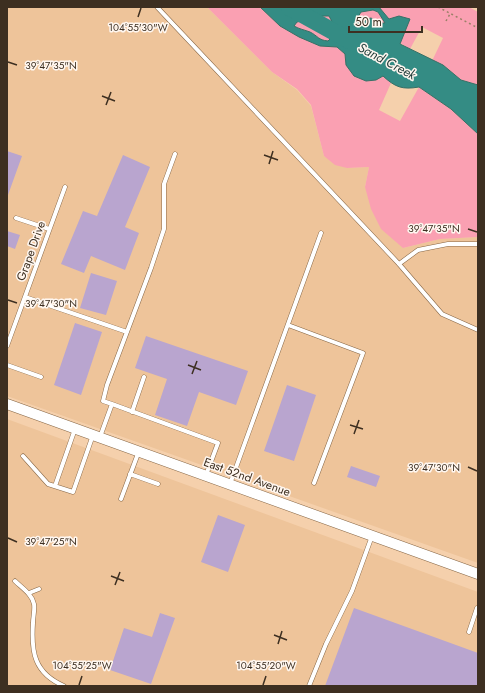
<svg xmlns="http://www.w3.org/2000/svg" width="485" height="693" font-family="Jost,sans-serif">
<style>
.built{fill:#eec49a}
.green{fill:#faa0b2}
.water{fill:#348c84;stroke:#377066;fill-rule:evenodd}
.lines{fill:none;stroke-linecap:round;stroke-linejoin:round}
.river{stroke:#348c84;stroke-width:17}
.building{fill:#b9a5cf}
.service-casing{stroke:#876746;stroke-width:5}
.tertiary-casing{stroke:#876746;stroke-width:11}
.path{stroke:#9a8067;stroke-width:1.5;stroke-dasharray:2 3;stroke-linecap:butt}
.service{stroke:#fff;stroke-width:4}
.tertiary{stroke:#fff;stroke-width:10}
.ticks{fill:none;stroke:#3d2f21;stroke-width:1.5}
.labels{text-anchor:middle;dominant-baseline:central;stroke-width:3;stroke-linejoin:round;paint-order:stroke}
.street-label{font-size:12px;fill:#3d2f21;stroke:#fff7f0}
.water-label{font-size:13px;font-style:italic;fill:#1f3b38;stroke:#fff7f0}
.ticks-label{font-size:10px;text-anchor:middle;fill:#3d2f21;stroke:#fff7f0;stroke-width:3;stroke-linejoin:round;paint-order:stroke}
</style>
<rect width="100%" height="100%" fill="#f5d0ac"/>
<path class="built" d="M 7,7 L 207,7 L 272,72 L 297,90 L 311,106 L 324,156 L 347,168 L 369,167 L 365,187 L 403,248 L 440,239 L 478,237 L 478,563 L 7,396 Z
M 7,419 L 478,592 L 478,686 L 7,686 Z"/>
<path class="green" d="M 207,7 L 260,7 L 267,14 L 320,46 L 337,47 L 345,54 L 346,65 L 376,80 L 383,75 L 391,83 L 379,110 L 400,121 L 419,87 L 451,109 L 478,134 L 478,237 L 440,239 L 403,248 L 381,229 L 371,209 L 365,187 L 369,167 L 347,168 L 335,165 L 324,156 L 311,105 L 297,89 L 272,72 Z
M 373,7 L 469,7 L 478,12 L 478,85 L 461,80 L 443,65 L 432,61 L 443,38 L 422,27 L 410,49 L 400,43 L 392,18 L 389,19 L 379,7 Z
M 373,10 L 378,12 L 385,23 L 363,23 L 358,20 L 361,12 Z
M 313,16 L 329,16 L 336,29 L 333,36 L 328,41 C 318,39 317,36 310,32 C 304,30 299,29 294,26 L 296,22 L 305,20 Z"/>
<path class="water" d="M 260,7 L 379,7 L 389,19 L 399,16 L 410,19 L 400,44 L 443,65 L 461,80 L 478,85 L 478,134 L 451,109 L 419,87 C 402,90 395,87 383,76 L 376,80 L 366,81 L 354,76 L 346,65 L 345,54 L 337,47 L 320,46 L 299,37 L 280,26 ZM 373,10 L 378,12 L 385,23 L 380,23 L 371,18 L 367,19 L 363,23 L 358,20 L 358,17 L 361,12 ZM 313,16 L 329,16 L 336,29 L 333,36 L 328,41 C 318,40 318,36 310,32 C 305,30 299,29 294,26 L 297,22 L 305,20 Z"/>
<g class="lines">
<path class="river" d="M 289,7 L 354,43"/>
</g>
<path class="building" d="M 7,151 L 22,156 L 8,195 L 7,195 Z
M 123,155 L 150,167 L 125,227 L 139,233 L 125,270 L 91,256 L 84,273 L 61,264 L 83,211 L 97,216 Z
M 7,231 L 20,235 L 15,249 L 7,246 Z
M 91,273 L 117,281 L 106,315 L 80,308 Z
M 75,323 L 102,332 L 81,395 L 54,385 Z
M 146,336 L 248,371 L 236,405 L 199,392 L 187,426 L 155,415 L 167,379 L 135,368 Z
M 287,385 L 316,395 L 294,461 L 264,451 Z
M 351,466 L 380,476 L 376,487 L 347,477 Z
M 218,515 L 245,525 L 228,572 L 201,562 Z
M 354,608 L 478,653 L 478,686 L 325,686 Z
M 160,613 L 175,618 L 151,684 L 110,670 L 124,628 L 152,637 Z"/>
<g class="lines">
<defs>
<path id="service" d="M 157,7 L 399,264 L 442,314 L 478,330
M 16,218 L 49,229
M 399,264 L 418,250 L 448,244 L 478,244
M 25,297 L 127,332
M 288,325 L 363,353 L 314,483
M 7,346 L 65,187
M 7,365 L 41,377
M 112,404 L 103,401 L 107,385 L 151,268 L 164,229 L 164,184 L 175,154
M 132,412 L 144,377
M 100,437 L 112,404 L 218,443 L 206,475
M 23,456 L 48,484 L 73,492 L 93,435
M 130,474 L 158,484
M 230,484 L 321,233
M 55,486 L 75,429
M 121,499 L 139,451
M 15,581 C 22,588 32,594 34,604 C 35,610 33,617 33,623 C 31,652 34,673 64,686
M 29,593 L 39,589
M 469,632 L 477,608
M 309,686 L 326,644 L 352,591 L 372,536"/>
<path id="tertiary" d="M 7,404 L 478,574"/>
</defs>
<use href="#service" class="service-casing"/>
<use href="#tertiary" class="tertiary-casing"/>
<path class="path" d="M 438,7 L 478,28
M 446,21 L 450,14"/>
<use href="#service" class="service"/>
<use href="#tertiary" class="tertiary"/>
</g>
<path class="ticks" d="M 138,17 L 141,8M 8,62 L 17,65M 102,96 L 115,101M 106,105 L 111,92M 264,155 L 278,160M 269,164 L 273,151M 468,229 L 477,232M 8,300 L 17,303M 188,365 L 201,370M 192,374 L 197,361M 350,425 L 363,429M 354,434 L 359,420M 468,467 L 477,471M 8,538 L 17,542M 111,576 L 124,581M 115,585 L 120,572M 274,635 L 287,640M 278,644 L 282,631M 79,685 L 82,676M 263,685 L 266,676"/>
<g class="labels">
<g class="street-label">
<text transform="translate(31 251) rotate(-70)">Grape Drive</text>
<text transform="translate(247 477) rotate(20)">East 52nd Avenue</text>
</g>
<g class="water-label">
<text transform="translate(387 61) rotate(28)">Sand Creek</text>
</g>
</g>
<g class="ticks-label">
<text x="138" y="31">104°55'30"W</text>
<text x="51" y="69">39°47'35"N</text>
<text x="434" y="232">39°47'35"N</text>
<text x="51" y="307">39°47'30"N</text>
<text x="434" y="471">39°47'30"N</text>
<text x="51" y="545">39°47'25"N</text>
<text x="82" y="669">104°55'25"W</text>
<text x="266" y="669">104°55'20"W</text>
</g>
<rect width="485" height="693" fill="none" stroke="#3d2f21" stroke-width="16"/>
<path d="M349 26v6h73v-6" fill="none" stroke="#3d2f21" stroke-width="2"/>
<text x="355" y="26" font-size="12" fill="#3d2f21" stroke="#fff7f0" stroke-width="3" paint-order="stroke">50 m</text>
</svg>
